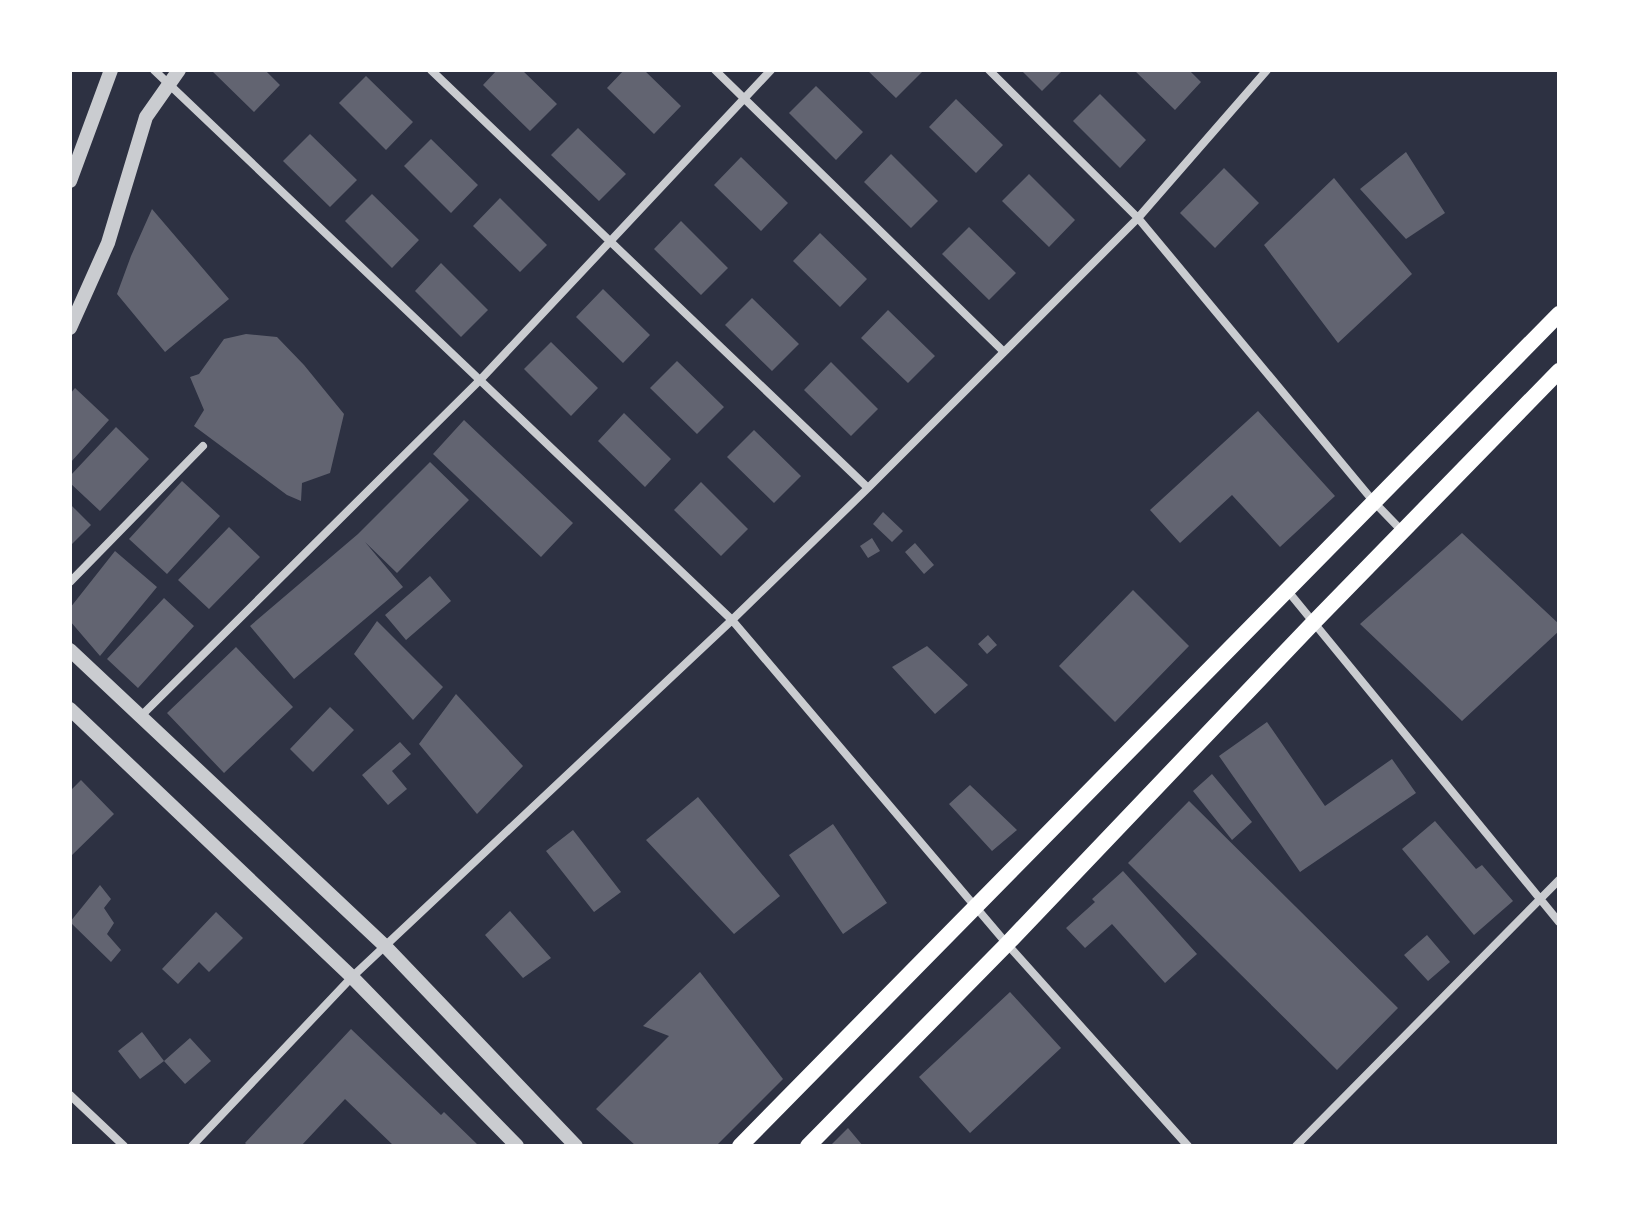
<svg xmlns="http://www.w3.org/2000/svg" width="1629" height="1216" font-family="Poppins,sans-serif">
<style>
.building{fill:#626471}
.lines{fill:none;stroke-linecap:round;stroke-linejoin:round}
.minor{stroke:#caccd0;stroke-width:8}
.tertiary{stroke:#caccd0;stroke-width:14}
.secondary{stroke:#fff;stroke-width:16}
</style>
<rect width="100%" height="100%" fill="#2d3142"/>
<path class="building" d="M 211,70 L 265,70 L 280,85 L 254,112 Z
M 497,70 L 522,70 L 557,104 L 530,131 L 483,85 Z
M 624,70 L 644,70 L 681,106 L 654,134 L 607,88 Z
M 867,70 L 924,70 L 896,98 Z
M 1021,70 L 1063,70 L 1042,91 Z
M 1134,70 L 1189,70 L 1201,82 L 1175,110 Z
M 366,76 L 413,122 L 386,150 L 339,103 Z
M 816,86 L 863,132 L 836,160 L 789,113 Z
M 1100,94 L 1146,140 L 1120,168 L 1073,121 Z
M 956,99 L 1003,145 L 976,173 L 929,127 Z
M 578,128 L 626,174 L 599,201 L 551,155 Z
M 310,134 L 357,180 L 330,207 L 283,161 Z
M 431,139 L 478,185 L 451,213 L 404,166 Z
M 1406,152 L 1445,213 L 1406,239 L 1360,189 Z
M 891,154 L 938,201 L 911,228 L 864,182 Z
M 741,157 L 788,203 L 761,231 L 714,185 Z
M 1224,168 L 1259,203 L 1215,248 L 1180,213 Z
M 1029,174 L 1075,220 L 1049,247 L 1002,201 Z
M 1334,178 L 1412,274 L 1338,343 L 1264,245 Z
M 372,194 L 419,240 L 392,268 L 345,221 Z
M 500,198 L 547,245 L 520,272 L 473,226 Z
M 152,209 L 229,299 L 165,352 L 117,294 L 131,256 Z
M 681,221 L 728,268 L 701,295 L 654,249 Z
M 969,227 L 1016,273 L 989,300 L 942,254 Z
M 820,233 L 867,279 L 840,307 L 793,261 Z
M 441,263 L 488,310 L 461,337 L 415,291 Z
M 603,289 L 650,335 L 623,363 L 576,317 Z
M 752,298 L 799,344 L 772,371 L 725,325 Z
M 888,310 L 935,356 L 908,383 L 861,338 Z
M 246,334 L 277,337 L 304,365 L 344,414 L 330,473 L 302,483 L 301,501 L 287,495 L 194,426 L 204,410 L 190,377 L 199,374 L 224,339 Z
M 551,342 L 598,388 L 571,416 L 524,369 Z
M 677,361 L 724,407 L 697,434 L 650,388 Z
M 831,362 L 878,409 L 851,436 L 804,390 Z
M 75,388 L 109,420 L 70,463 L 70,394 Z
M 1258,411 L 1335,496 L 1280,547 L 1232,495 L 1180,543 L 1150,510 Z
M 624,413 L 671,459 L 645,487 L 598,441 Z
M 464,420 L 573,523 L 541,557 L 433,454 Z
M 116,427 L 149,459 L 100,511 L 70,483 L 70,476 Z
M 754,430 L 801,476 L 774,503 L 727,457 Z
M 430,462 L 469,500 L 397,573 L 365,542 L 403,587 L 294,679 L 250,626 L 358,534 Z
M 182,481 L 220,516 L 167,574 L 129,539 Z
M 701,482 L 748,529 L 721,556 L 674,510 Z
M 70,504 L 91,525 L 70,546 Z
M 883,512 L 903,531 L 892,542 L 873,524 Z
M 229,527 L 260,557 L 209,609 L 178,580 Z
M 1462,533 L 1559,624 L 1559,631 L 1462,721 L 1360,624 Z
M 872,538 L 880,551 L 868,558 L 860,546 Z
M 915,543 L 934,565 L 924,574 L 905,552 Z
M 115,551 L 157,587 L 100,656 L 70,621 L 70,608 Z
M 430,576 L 451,601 L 406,640 L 385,615 Z
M 1133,590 L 1189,646 L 1115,722 L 1059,666 Z
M 164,598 L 194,626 L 138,688 L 107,659 Z
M 377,621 L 443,687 L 413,720 L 354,654 Z
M 988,635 L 997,645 L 987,654 L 978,644 Z
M 927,646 L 968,685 L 935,714 L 892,667 Z
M 236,647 L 293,707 L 224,773 L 167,713 Z
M 456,694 L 523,766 L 477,814 L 419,744 Z
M 330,707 L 354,730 L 313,772 L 290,749 Z
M 1267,722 L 1325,806 L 1392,759 L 1416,793 L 1300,872 L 1219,756 Z
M 400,742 L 411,754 L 392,771 L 407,789 L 388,805 L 362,775 Z
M 1212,774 L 1252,822 L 1232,840 L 1193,791 Z
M 81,780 L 114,814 L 70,857 L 70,791 Z
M 970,785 L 1017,830 L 992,851 L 949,804 Z
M 698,797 L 780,896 L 734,934 L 646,840 Z
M 1189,801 L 1398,1008 L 1337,1070 L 1128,863 Z
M 1435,821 L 1476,869 L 1482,865 L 1513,901 L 1474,935 L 1402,849 Z
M 833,824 L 887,903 L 843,934 L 789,855 Z
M 573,830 L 621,892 L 594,912 L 546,851 Z
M 1123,871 L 1197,954 L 1165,983 L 1112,924 L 1085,948 L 1066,928 L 1095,902 L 1092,899 Z
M 100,885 L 111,899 L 104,908 L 114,923 L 107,934 L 121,950 L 111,962 L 70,922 Z
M 510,911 L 551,958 L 523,978 L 485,935 Z
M 216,912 L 243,938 L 209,972 L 199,962 L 178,984 L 162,969 Z
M 1427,935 L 1450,962 L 1428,981 L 1404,955 Z
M 700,972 L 783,1079 L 716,1146 L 636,1146 L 596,1109 L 669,1036 L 643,1026 Z
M 1010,992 L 1061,1048 L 970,1133 L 919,1077 Z
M 351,1029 L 441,1115 L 444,1112 L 479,1146 L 394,1146 L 345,1099 L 301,1146 L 248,1146 L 245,1143 Z
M 142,1032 L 164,1061 L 140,1079 L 118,1051 Z
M 190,1038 L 211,1061 L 185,1084 L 164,1061 Z
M 848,1128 L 863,1146 L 830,1146 Z"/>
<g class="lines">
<path class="minor" d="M 154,70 L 732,620 L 1007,944 L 1188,1146
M 431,70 L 868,488
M 715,70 L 1003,351
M 989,70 L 1138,218 L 1374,502 L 1403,532
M 70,582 L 203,446
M 1287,590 L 1559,922
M 141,716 L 481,379 L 771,70
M 70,1095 L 124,1146
M 192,1146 L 352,977 L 732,620 L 868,488 L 1138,218 L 1267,70
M 1296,1146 L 1559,880"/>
<path class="tertiary" d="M 70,181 L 111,70
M 70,328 L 108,243 L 146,117 L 179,70
M 70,650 L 385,946 L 576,1146
M 70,709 L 352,977 L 517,1146"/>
<path class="secondary" d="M 740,1146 L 1559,314
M 808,1146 L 1007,944 L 1315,621 L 1559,371"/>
</g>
<rect width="1629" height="1216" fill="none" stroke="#ffffff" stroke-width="144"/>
</svg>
